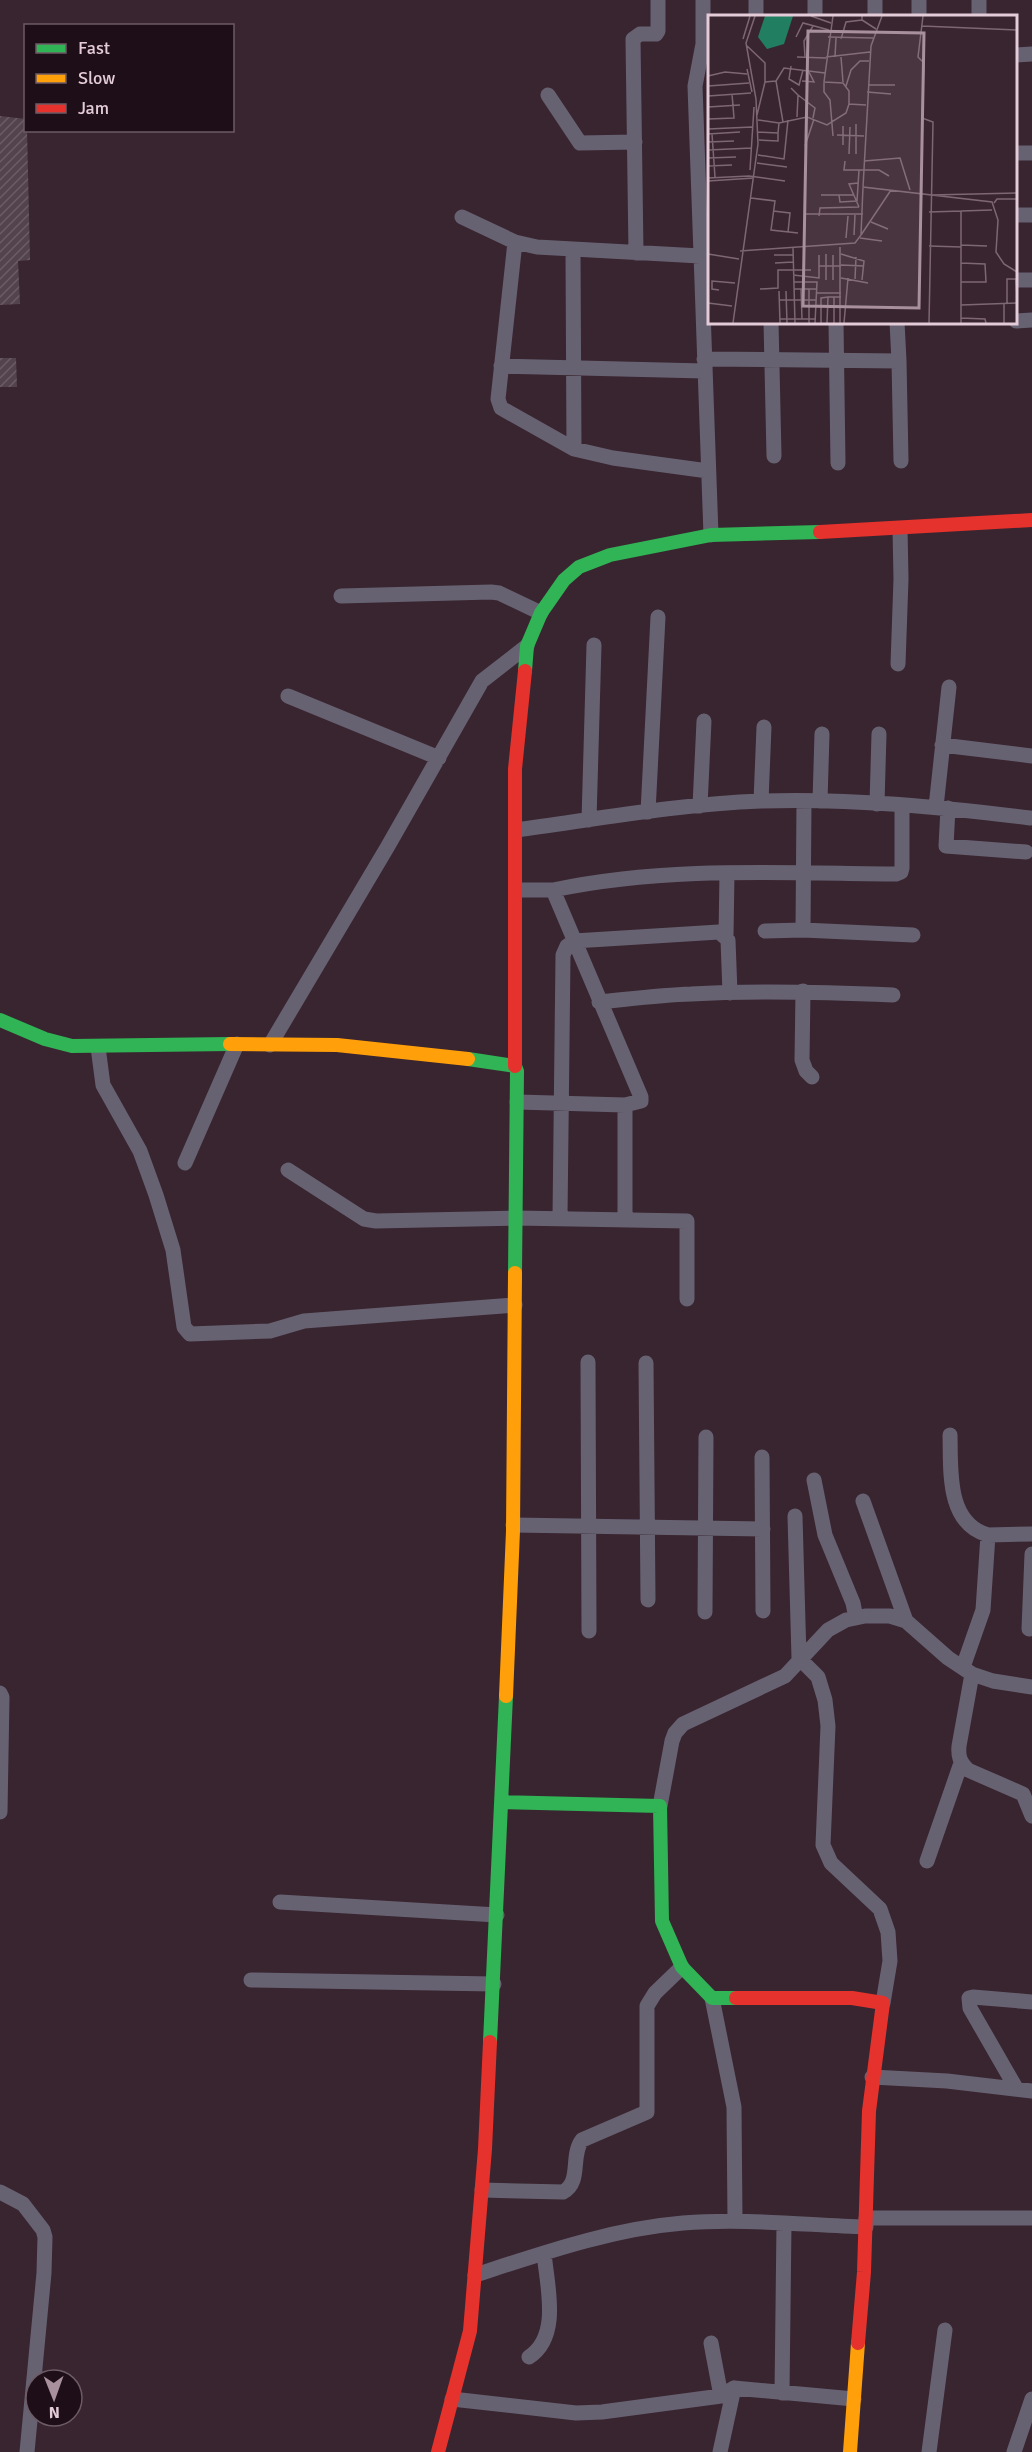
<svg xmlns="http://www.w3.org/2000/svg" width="1032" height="2452" font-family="Signika,sans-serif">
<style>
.building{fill:url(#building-hatch)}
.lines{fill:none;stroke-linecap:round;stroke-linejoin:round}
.street{stroke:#676272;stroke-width:15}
.fast{stroke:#30b455;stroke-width:14}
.slow{stroke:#ff9f0a;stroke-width:14}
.jam{stroke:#e5322d;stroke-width:14}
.inset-road{fill:none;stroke:#7d6773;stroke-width:1.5}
.view{fill:#a8919d;fill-opacity:0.15;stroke:#a8919d;stroke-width:3}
.inset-edge{fill:none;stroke:#e3cbd7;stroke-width:3}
</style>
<defs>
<pattern id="building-hatch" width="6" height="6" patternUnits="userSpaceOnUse" patternTransform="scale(1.5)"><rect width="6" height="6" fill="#53434c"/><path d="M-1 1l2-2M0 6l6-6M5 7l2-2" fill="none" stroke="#6c5d65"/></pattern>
</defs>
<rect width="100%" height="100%" fill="#392530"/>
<path class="building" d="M 0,116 L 26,119 L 26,130 L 27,130 L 30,260 L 18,261 L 20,304 L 0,305 Z
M 0,358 L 16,358 L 17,387 L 0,387 Z"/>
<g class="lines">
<path class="street" d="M 703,0 L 703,44 L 695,86 L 711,535
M 815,0 L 815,16
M 875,0 L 875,16
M 979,0 L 979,16
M 756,16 L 756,0
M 919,16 L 919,0
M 1016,55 L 1032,54
M 548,95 L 580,143 L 635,142
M 1016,153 L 1032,153
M 1016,215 L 1032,215
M 462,217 L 515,242 L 537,247 L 700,256
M 515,242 L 498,399 L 501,408 L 574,449 L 613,458 L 708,471
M 573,251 L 574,449
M 636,253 L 633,39 L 640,34 L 656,34 L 658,31 L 658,0
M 1016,280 L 1032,280
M 1016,321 L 1032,320
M 771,322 L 774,456
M 836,322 L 838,463
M 897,322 L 899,361
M 704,359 L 899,361 L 901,461
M 501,366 L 704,371
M 341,596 L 491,592 L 499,593 L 541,613
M 898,664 L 901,579 L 900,529
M 288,696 L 439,758
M 942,745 L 1032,756
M 761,801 L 764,727
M 820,801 L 822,734
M 877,804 L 879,734
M 700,806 L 704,721
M 936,807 L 949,687
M 948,808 L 946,846 L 1026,852
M 648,812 L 658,617
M 589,820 L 594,645
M 516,830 C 597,819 679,804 761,801 C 850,798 941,807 1030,818
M 516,890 L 553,890 L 641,1097 L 641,1101 L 625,1105 L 517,1102
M 553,890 C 666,866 782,873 896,874 L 901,872 L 902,868 L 902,805
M 803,930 L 804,801
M 765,931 L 803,930 L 913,935
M 726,936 L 727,873
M 803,991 L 802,1060 L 806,1071 L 812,1077
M 599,1002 C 630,999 660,995 691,994 C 758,990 826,992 893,995
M 270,1045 L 388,846 L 482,681 L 527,646
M 98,1047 L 103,1085 L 140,1151 L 156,1195 L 173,1250 L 184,1327 L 190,1334 L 270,1331 L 304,1321 L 515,1305
M 625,1105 L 625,1219
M 185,1163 L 237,1044
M 288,1170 L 364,1219 L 376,1221 L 516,1218 L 687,1221 L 687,1299
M 560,1218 L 563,955 L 567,946 L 574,941 L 719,932 L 728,940 L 730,993
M 588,1362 L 589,1631
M 646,1363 L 648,1600
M 950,1435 C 951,1470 946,1523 988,1535
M 762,1457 L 763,1611
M 814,1480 L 825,1535 L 853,1603 L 856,1618
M 863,1501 L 906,1621
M 795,1516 L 799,1658 L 818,1677 L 825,1700 L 828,1726 L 823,1845 L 831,1863 L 880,1909 L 888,1932 L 890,1961 L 883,2003
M 513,1525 L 763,1529
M 705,1612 L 706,1437
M 1029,1629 L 1032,1554
M 963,1667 L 983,1610 L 988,1535 L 1032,1534
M 972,1674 L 959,1746 C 958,1757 960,1762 968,1770 L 1023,1794 L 1032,1816
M 0,1693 L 2,1697 L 0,1812
M 660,1806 L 672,1741 L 675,1733 L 683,1724 L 785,1676 L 828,1630 L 846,1620 L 865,1616 L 890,1616 L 906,1621 L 948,1658 L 972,1674 L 993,1681 L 1032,1687
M 927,1861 L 961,1763
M 280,1902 L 497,1915
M 251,1980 L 494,1984
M 712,1998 L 734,2107 L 735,2221
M 872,2077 L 947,2081 L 1032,2091
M 1016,2088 L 970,2008 L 969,1998 L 973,1997 L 1032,2002
M 482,2190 L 563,2192 C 582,2182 570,2156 582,2140 L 647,2112 L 647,2006 L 655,1993 L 682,1967
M 0,2192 L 23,2204 L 43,2230 L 45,2237 L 44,2273 L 27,2452
M 866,2218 L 1032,2218
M 475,2275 C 543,2253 611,2229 683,2223 C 743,2218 805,2225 866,2227
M 711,2343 L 721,2396
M 529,2357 C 561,2336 547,2286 544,2253
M 782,2393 L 784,2224
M 452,2399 L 576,2413 L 602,2412 L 721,2396 L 734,2388 L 854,2399
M 720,2452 L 734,2388
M 929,2452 L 945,2330
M 1014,2452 L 1032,2399"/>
<path class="fast" d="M 525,671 L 527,646 L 541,613 L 564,580 L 579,567 L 610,555 L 711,535 L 820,532
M 0,1020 L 45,1039 L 72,1046 L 230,1044
M 468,1059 L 515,1066 L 517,1071 L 515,1273
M 502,1802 L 660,1806 L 662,1921 L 682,1967 L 712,1998 L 736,1998
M 490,2042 L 506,1696"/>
<path class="slow" d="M 230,1044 L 337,1045 L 468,1059
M 506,1696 L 513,1531 L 515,1273
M 850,2452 L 858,2343"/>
<path class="jam" d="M 820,532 L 1032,520
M 515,1066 L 515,769 L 525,671
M 736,1998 L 852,1998 L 883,2003 L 869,2111 L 864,2272 L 858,2343
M 438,2452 L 470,2331 L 485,2149 L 490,2042"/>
</g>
<g transform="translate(708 15)">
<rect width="309" height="309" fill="#392530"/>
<path d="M 57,1 L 85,1 L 76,29 L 59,34 L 50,22 Z" fill="#217e61"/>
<path class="inset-road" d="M 103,1 L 123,8M 125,1 L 116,67 L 135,68 L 141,76 L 141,89 L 158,90M 154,1 L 154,5 L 168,14M 174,1 L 163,31 L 155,172 L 284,187 L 290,205 L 288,237 L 296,249 L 309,257M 215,1 L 210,42 L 216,48 L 214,103 L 225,107 L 221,308M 214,11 L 309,15M 88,22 L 95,8 L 121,15M 120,22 L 165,23M 35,24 L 42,1M 133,24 L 138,7 L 154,5M 38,30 L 57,48 L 57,67M 89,42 L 118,43M 97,42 L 96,26 L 105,11M 118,42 L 162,37M 127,42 L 128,23M 133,42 L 135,67M 83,51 L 81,64 L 91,70 L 95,55M 39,54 L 44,77M 0,61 L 17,57 L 39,59M 94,66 L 106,67 L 101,57M 116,67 L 116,77 L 122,85 L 125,121M 160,70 L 187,70M 0,71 L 41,68M 138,71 L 143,55 L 152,46 L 161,46M 83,73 L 90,80 L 89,102M 159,77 L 183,79M 90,80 L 107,93 L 105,103M 0,81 L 43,78M 0,92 L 32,90M 49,100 L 57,67 L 68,66M 0,104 L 26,103 L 24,79M 50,105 L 71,108 L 99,102 L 119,110 L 138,98 L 141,89M 75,107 L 68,66 L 76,53 L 117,58M 0,114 L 44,112M 50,117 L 70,118 L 71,108M 0,119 L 32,117M 4,119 L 7,162M 129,120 L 156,121M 51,125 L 70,126 L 70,118M 0,127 L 26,126M 135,130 L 135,111M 97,131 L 106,104M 0,135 L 44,133M 141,139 L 142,112M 148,139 L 148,109M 50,140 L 76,144 L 80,105M 0,143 L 28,142M 137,146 L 136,155 L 171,155 L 181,161M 156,146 L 192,143 L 202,175M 49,148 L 79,152M 0,151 L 24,150M 42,155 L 46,92M 0,163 L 41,161 L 77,166M 0,166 L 46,163M 150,168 L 141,169 L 151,192M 113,180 L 146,180M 131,180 L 132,187 L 149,186 L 151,155M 223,180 L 309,178M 43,183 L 67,186 L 63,215 L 90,218M 286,188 L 289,184 L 309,184M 65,196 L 82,198 L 80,217M 253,196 L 284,195M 221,197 L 253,196 L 253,232 L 221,231M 97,199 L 155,199M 111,201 L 112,193 L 151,192M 163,207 L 180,214M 146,220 L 147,200M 153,220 L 183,175M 138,223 L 140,201M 152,223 L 174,226M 253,230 L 279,231M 253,232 L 253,308M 85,233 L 87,308M 32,236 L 147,228 L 153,220 L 155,172M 0,239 L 31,244M 118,239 L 118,265M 133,239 L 156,246 L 154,265M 66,240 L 85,240M 111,240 L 111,251 L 133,251M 125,240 L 125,265M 67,248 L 85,247M 253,248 L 277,249 L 278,267 L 253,267M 133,250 L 156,251M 85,260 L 111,263 L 111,251M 133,263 L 160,268M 147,264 L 148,242M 86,267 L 109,267 L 107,308M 52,274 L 70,273 L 70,255 L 103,255M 86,274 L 108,274M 93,274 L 94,304M 101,274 L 101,308M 11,275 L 4,274 L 4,266 L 27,268M 71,276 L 72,308M 78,276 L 79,308M 108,278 L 133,278M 71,285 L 108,285M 0,288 L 24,291M 296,288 L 296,308M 299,288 L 299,264 L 308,264 L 309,282M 253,290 L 309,288M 253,303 L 277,304 L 278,308M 72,304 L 108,304M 25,308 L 50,129 L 48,84 L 38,28 L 47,1M 113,308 L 113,283 L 120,282M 119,308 L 120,282 L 133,282M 126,308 L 126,282M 132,308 L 132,232M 136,308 L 140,263"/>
<path class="view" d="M 100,16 L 216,18 L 211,293 L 95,291 Z"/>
<rect width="309" height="309" class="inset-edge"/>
</g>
<rect x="24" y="24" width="210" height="108" fill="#1e0e17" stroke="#6d5a64" stroke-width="1.5"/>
<rect x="36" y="44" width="30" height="9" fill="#30b455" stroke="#6d5a64" stroke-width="1.5"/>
<text x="78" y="54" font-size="18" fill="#e3cbd7">Fast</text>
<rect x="36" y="74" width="30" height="9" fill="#ff9f0a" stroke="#6d5a64" stroke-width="1.5"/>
<text x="78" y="84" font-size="18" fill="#e3cbd7">Slow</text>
<rect x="36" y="104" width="30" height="9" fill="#e5322d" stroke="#6d5a64" stroke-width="1.5"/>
<text x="78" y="114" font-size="18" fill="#e3cbd7">Jam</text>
<g transform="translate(54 2398) rotate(179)"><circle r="28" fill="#1e0e17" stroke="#6d5a64" stroke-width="1.5"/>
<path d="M0-4.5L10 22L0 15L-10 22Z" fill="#a8919d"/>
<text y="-9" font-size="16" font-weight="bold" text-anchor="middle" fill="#e3cbd7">N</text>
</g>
</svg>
